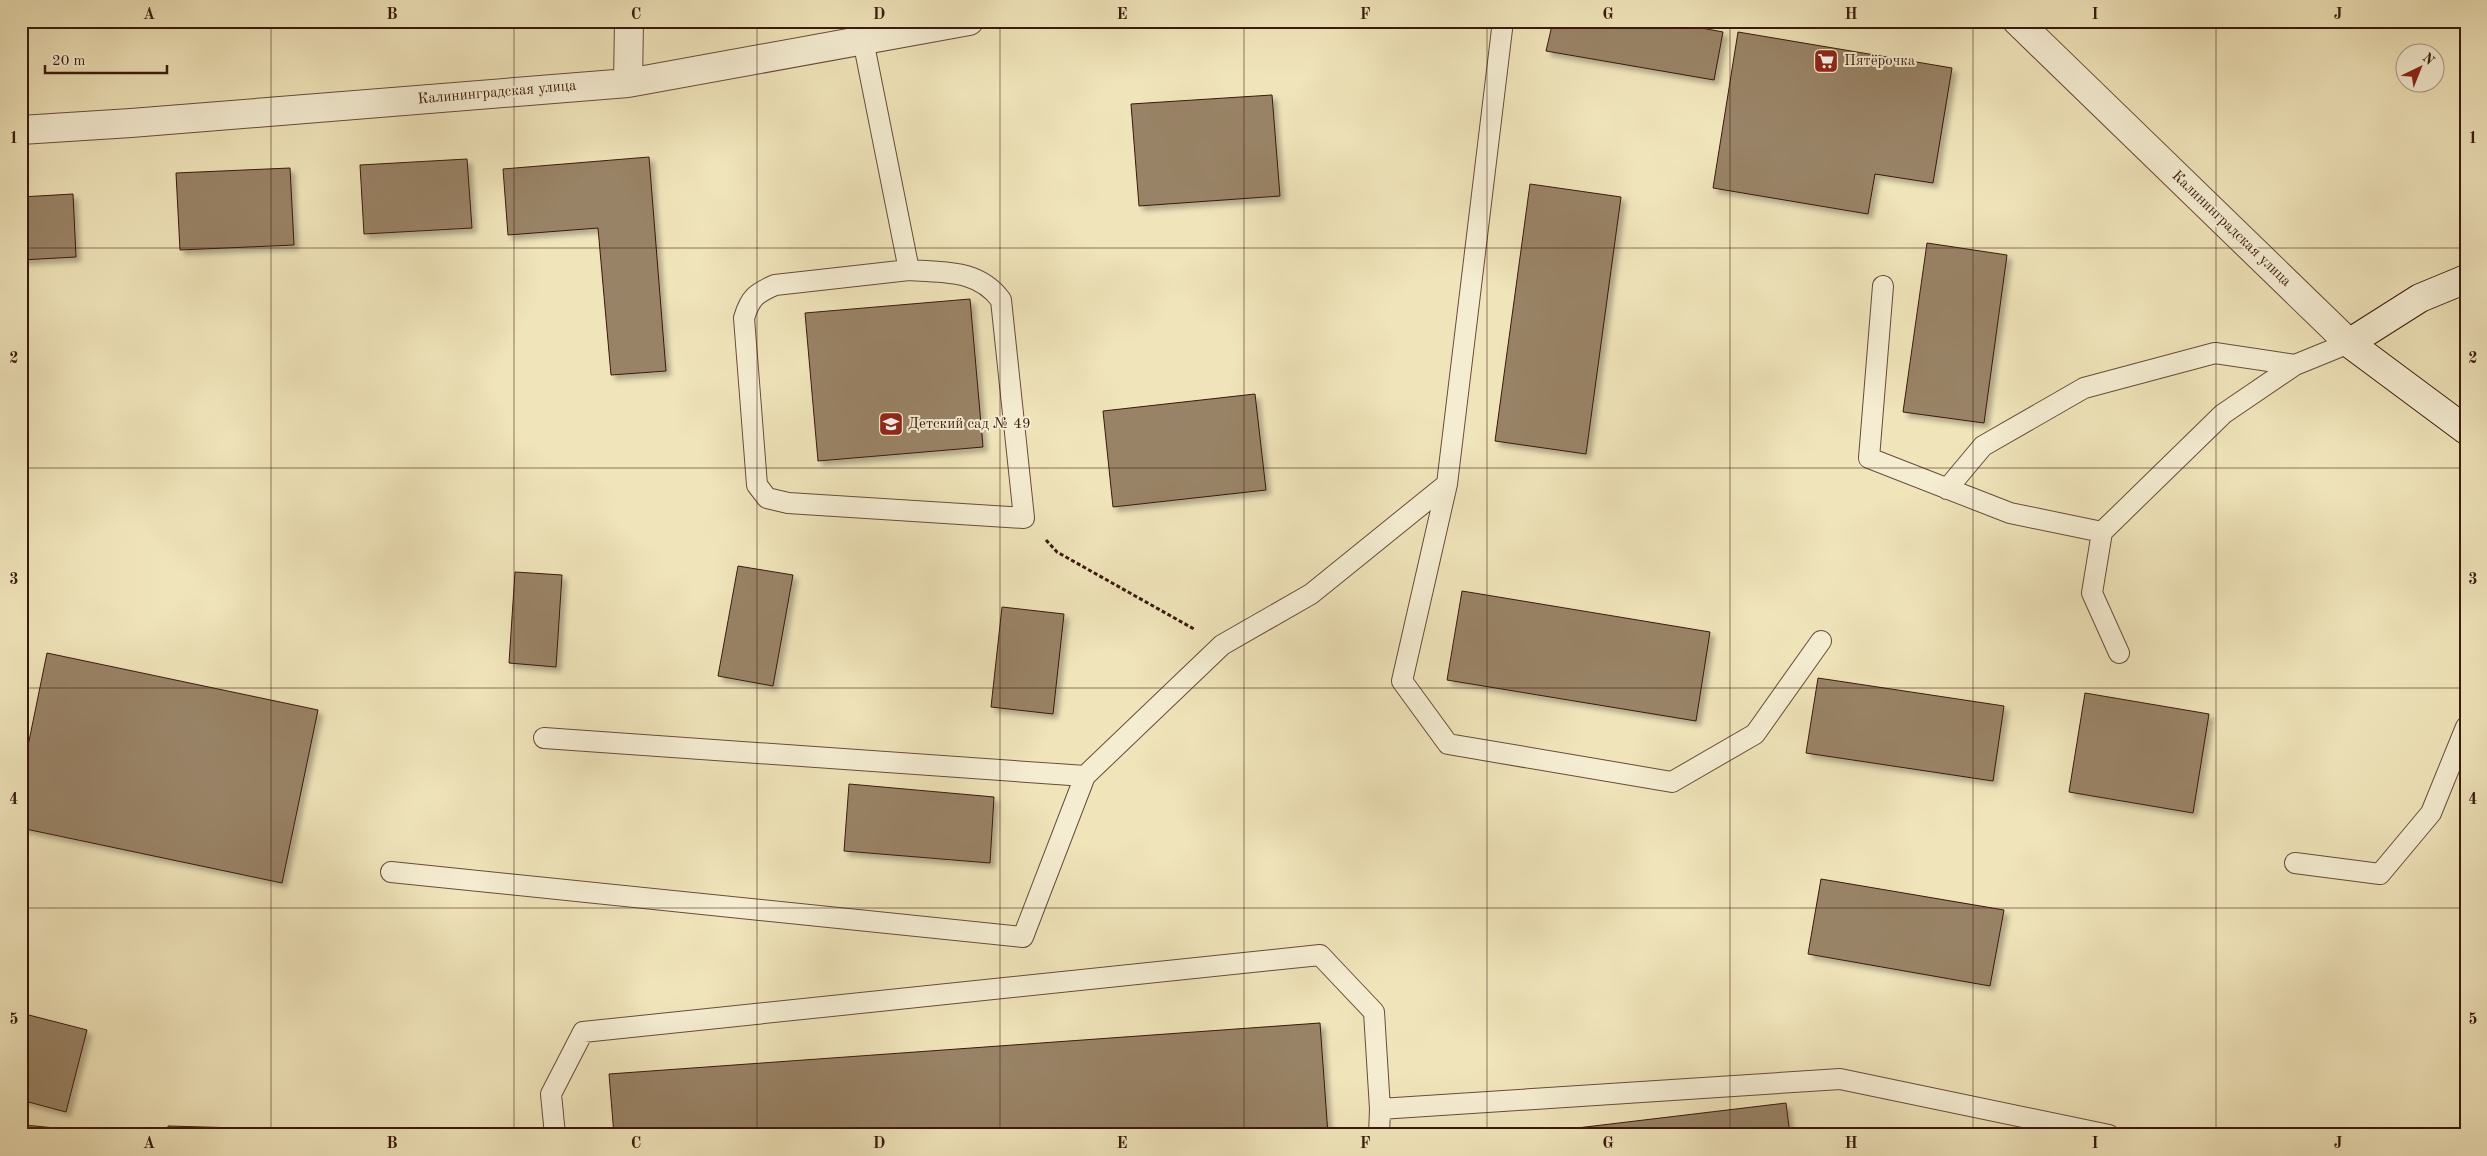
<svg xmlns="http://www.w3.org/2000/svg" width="2487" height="1156" font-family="'Old Standard TT',serif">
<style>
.building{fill:#998366;stroke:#3a1a0c;filter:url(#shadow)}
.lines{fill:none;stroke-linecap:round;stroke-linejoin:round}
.lane-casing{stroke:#684c38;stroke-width:22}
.street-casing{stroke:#684c38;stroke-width:30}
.secondary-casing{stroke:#3a1a0c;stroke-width:30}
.path{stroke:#3a1a0c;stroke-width:3;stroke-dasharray:4 2.5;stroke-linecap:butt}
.lane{stroke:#f5edd2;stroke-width:20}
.street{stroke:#f5edd2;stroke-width:28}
.secondary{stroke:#f5edd2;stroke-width:28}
.grid{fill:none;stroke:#3a1a0c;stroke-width:1;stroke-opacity:0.55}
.labels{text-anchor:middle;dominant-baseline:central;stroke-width:4;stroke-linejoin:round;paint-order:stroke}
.poi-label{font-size:15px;fill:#3a1a0c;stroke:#f5edd2;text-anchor:start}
.street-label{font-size:15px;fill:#3a1a0c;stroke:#f5edd2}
.neatline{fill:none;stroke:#3a1a0c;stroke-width:2}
.grid-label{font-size:16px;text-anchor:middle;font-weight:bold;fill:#3a1a0c}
</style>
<defs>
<filter id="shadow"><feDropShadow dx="4.5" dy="4.5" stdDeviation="2.5" flood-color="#0004"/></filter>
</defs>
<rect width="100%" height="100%" fill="#f0e4ba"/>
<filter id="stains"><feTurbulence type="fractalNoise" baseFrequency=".004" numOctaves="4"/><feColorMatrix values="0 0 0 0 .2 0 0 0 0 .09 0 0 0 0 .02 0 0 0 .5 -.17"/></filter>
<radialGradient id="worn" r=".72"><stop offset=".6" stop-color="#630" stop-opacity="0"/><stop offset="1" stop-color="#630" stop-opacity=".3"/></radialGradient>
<path class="building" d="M 1553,21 L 1664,21 L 1723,32 L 1714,80 L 1546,51 Z
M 1738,32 L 1952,68 L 1933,183 L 1875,174 L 1868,214 L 1713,188 Z
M 1272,95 L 1280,196 L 1139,206 L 1131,104 Z
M 649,157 L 666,371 L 611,375 L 598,228 L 508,235 L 503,169 Z
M 467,159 L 472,228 L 364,234 L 360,165 Z
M 290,168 L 294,245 L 180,250 L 176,173 Z
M 1530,184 L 1621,197 L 1586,454 L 1495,441 Z
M 73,194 L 76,257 L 21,260 L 21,197 Z
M 1927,243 L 2007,255 L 1984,423 L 1903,412 Z
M 970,299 L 983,447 L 818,461 L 805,313 Z
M 1255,394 L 1266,490 L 1113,507 L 1103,411 Z
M 738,566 L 793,575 L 773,686 L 718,676 Z
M 515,572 L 562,575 L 556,667 L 509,663 Z
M 1462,591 L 1710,632 L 1696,721 L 1447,680 Z
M 1002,607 L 1064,614 L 1053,714 L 991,707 Z
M 47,653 L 318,710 L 282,883 L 21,828 L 21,780 Z
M 1818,678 L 2004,706 L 1993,781 L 1806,753 Z
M 2085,693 L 2209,714 L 2193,813 L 2069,792 Z
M 849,784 L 994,797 L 990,863 L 844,851 Z
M 1821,879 L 2004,910 L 1990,986 L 1808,954 Z
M 21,1013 L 87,1030 L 66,1112 L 21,1100 Z
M 1320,1023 L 1328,1135 L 614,1135 L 609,1074 Z
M 1786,1103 L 1790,1135 L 1552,1135 L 1552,1131 Z
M 25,1125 L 115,1134 L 115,1135 L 24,1135 Z
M 168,1126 L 343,1131 L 343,1135 L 168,1135 Z"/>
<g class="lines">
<defs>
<path id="lane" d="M 1503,21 L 1447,484 L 1402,681 L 1448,744 L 1672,782 L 1755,734 L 1821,641
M 863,40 L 909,270 L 775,285 C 756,293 750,298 744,318 L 757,485 L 767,498 L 788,503 L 1024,518 L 1001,300 C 978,269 945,273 909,270
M 1883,286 L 1869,458 L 2010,513 L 2102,532
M 1947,489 L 1983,446 L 2084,388 L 2215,353 L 2295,365
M 2119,653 L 2092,593 L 2102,532 L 2223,414 L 2295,365 L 2349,343
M 544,738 L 1085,776
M 2295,863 L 2380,874 L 2431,813 L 2466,727
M 391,872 L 1023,937 L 1085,776 L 1222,645 L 1311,594 L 1447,484
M 1380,1109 L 1840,1079 L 2109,1135
M 555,1135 L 551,1094 L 583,1032 L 1320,955 L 1374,1012 L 1380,1109 L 1379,1135"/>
<path id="street" d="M 2017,21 L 2349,343
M 628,83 L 629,21
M 21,130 L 131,123 L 628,83 L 969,21"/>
<path id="secondary" d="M 2466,279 L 2420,298 L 2349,343 L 2466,430"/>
</defs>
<use href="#lane" class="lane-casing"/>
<use href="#street" class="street-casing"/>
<use href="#secondary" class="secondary-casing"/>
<path class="path" d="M 1046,540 L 1057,552 L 1194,629"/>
<use href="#lane" class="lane"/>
<use href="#street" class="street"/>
<use href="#secondary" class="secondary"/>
</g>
<path class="grid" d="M 271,21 L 271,1135M 514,21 L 514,1135M 757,21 L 757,1135M 1000,21 L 1000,1135M 1244,21 L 1244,1135M 1487,21 L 1487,1135M 1730,21 L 1730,1135M 1973,21 L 1973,1135M 2216,21 L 2216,1135M 21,248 L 2466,248M 21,468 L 2466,468M 21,688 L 2466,688M 21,908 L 2466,908"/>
<defs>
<symbol id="supermarket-square" viewBox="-11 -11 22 22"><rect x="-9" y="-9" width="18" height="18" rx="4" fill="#8f2418" stroke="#f5edd2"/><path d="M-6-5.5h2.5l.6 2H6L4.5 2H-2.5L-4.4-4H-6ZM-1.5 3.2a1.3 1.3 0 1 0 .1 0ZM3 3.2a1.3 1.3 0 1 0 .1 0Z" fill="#fff"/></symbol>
<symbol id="school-square" viewBox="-11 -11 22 22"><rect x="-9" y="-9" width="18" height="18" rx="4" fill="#8f2418" stroke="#f5edd2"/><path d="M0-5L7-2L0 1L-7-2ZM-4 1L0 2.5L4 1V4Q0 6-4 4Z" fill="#fff"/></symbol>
</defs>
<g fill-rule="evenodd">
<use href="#supermarket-square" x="1812" y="47" width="28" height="28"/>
<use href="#school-square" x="877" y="410" width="28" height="28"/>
</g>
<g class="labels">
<g class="poi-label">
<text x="1844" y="61">Пятёрочка</text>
<text x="908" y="424">Детский сад № 49</text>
</g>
<g class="street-label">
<text transform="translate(497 93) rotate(-5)">Калининградская улица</text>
<text transform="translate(2231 229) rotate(44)">Калининградская улица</text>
</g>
</g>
<rect width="2487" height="1156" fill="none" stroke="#f0e4ba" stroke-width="55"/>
<g transform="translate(2420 68) rotate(43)"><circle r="24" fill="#f5edd2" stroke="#aa9983"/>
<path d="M0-4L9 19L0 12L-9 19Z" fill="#8f2418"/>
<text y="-8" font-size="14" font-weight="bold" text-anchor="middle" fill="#3a1a0c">N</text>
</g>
<path d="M45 65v8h122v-8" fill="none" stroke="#3a1a0c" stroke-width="2.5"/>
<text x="52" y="65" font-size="15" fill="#3a1a0c" stroke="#f5edd2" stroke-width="4" paint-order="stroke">20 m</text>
<rect x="28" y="28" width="2432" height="1100" class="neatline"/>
<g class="grid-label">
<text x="149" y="19">A</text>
<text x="392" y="19">B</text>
<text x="636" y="19">C</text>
<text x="879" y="19">D</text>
<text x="1122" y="19">E</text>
<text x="1365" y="19">F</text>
<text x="1608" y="19">G</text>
<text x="1851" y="19">H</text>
<text x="2095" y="19">I</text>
<text x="2338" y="19">J</text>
<text x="14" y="143">1</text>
<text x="2473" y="143">1</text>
<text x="14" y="363">2</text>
<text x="2473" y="363">2</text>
<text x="14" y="584">3</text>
<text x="2473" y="584">3</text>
<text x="14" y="804">4</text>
<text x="2473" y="804">4</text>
<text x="14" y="1024">5</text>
<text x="2473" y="1024">5</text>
<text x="149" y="1148">A</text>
<text x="392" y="1148">B</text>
<text x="636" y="1148">C</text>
<text x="879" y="1148">D</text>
<text x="1122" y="1148">E</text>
<text x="1365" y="1148">F</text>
<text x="1608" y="1148">G</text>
<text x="1851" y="1148">H</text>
<text x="2095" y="1148">I</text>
<text x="2338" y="1148">J</text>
</g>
<rect width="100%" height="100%" filter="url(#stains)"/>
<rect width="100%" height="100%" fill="url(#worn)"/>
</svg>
